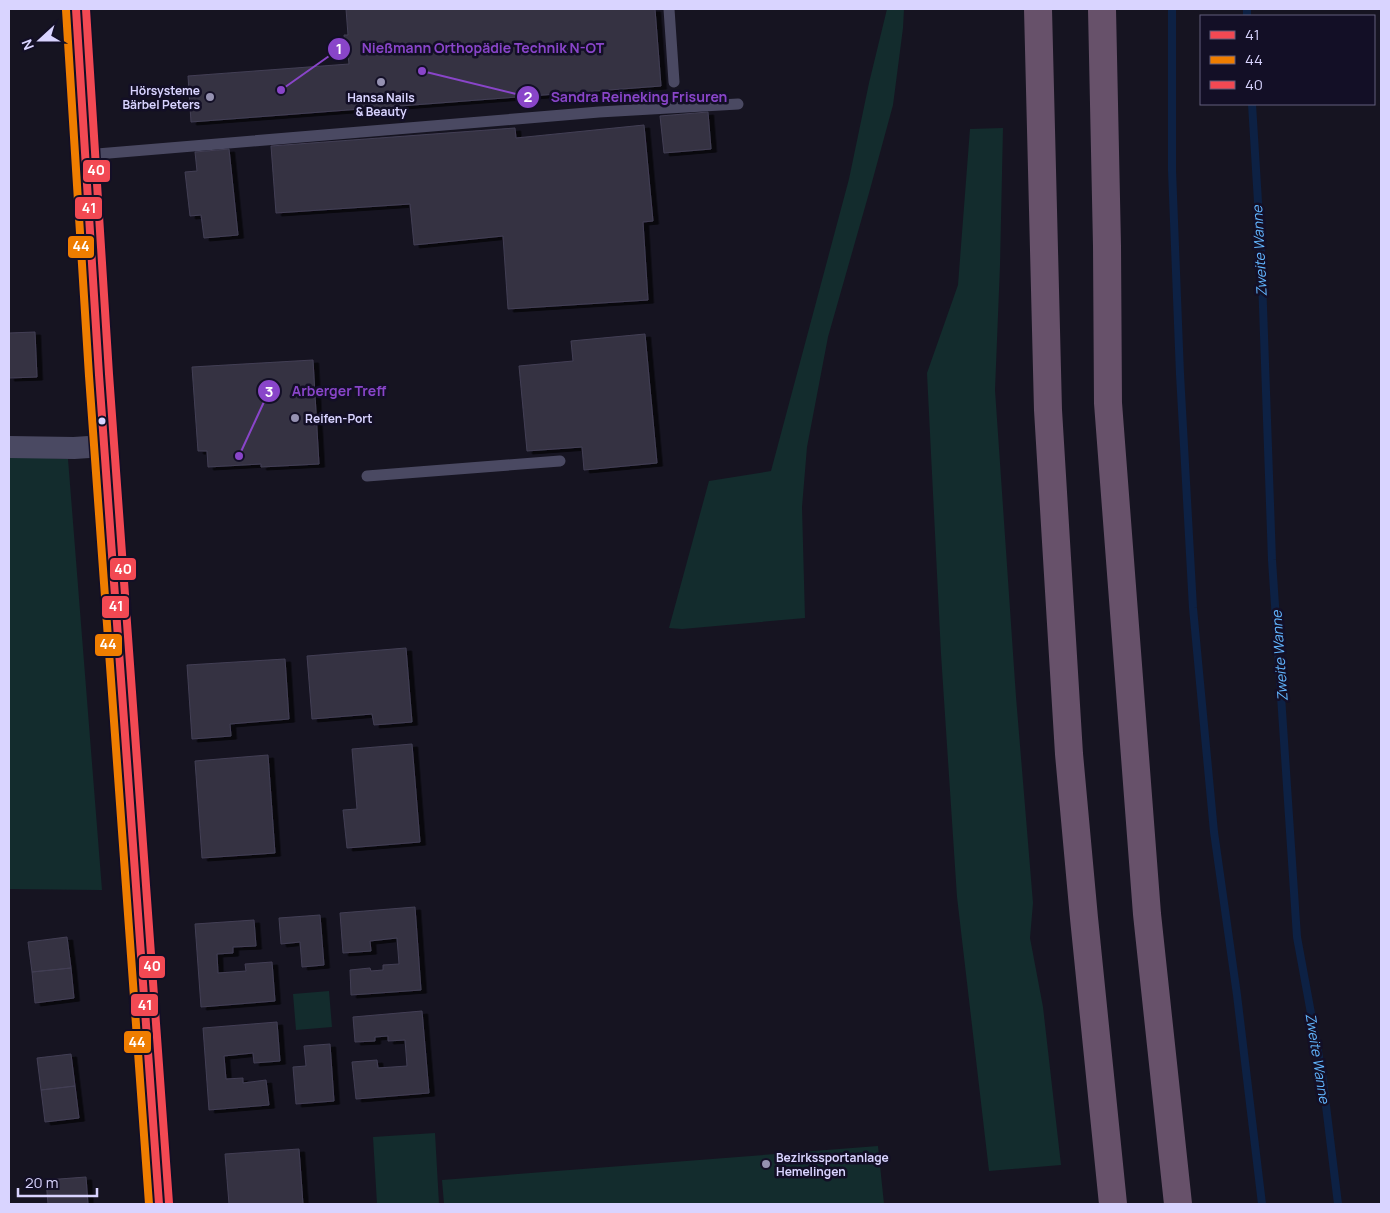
<svg xmlns="http://www.w3.org/2000/svg" width="1390" height="1213" font-family="Manrope,sans-serif">
<style>
.green{fill:#132c2d}
.lines{fill:none;stroke-linecap:round;stroke-linejoin:round}
.stream{stroke:#0d2144;stroke-width:8}
.building{fill:#343243;stroke:#433f54;filter:url(#shadow)}
.lane{stroke:#4a4962;stroke-width:11}
.street{stroke:#4a4962;stroke-width:22}
.secondary{stroke:#575674;stroke-width:28}
.highway{stroke:#67516a;stroke-width:28}
.bus-1-casing{stroke:#130f26;stroke-width:11}
.bus-2-casing{stroke:#130f26;stroke-width:11}
.bus-3-casing{stroke:#130f26;stroke-width:11}
.bus-1{stroke:#f24953;stroke-width:8}
.bus-2{stroke:#ef7d00;stroke-width:8}
.bus-3{stroke:#f24953;stroke-width:8}
.poi-dot{fill:#9591b1;stroke:#130f26;stroke-width:2}
.bus-dot{fill:#d9d4ff;stroke:#130f26;stroke-width:2}
.labels{text-anchor:middle;dominant-baseline:central;stroke-width:5;stroke-linejoin:round;paint-order:stroke}
.poi-label{font-size:12px;font-weight:bold;fill:#d9d4ff;stroke:#130f26;text-anchor:start}
.water-label{font-size:14px;font-style:italic;fill:#62b6ff;stroke:#130f26}
.leader{fill:none;stroke:#8945c9;stroke-width:2}
.callout-dot{fill:#8945c9;stroke:#130f26;stroke-width:2}
.mark-label{font-size:15px;text-anchor:middle;font-weight:bold;fill:#fff}
.callout-label{font-size:14px;text-anchor:middle;font-weight:bold;fill:#8945c9;stroke:#130f26;stroke-width:5;stroke-linejoin:round;paint-order:stroke}
.line-badge{stroke:#130f26;stroke-width:2}
.badge-label{font-size:14px;text-anchor:middle;font-weight:bold;fill:#fff}
</style>
<defs>
<filter id="shadow"><feDropShadow dx="5.5" dy="3" stdDeviation="0" flood-color="#0009"/></filter>
</defs>
<rect width="100%" height="100%" fill="#161421"/>
<path class="green" d="M 887,9 L 904,9 L 903,28 L 893,105 L 869,193 L 828,337 L 807,447 L 802,507 L 805,618 L 682,629 L 669,628 L 709,481 L 771,471 L 849,179 L 869,83 Z
M 1003,128 L 1000,265 L 995,390 L 1016,697 L 1033,903 L 1030,938 L 1043,1007 L 1061,1165 L 989,1171 L 957,897 L 941,654 L 927,373 L 958,285 L 970,129 Z
M 9,456 L 68,459 L 102,890 L 9,889 Z
M 329,991 L 332,1027 L 296,1030 L 293,994 Z
M 435,1133 L 439,1204 L 377,1204 L 373,1137 Z
M 878,1146 L 884,1204 L 444,1204 L 442,1180 Z"/>
<g class="lines">
<path class="stream" d="M 1172,9 L 1172,170 L 1180,374 L 1193,608 L 1214,832 L 1237,995 L 1262,1204
M 1247,9 L 1247,16
M 1252,104 L 1261,251 L 1272,560 L 1297,937 L 1322,1073 L 1338,1204"/>
</g>
<path class="building" d="M 346,9 L 655,9 L 661,86 L 191,122 L 188,76 L 349,64 L 348,55 L 346,55 L 344,35 L 348,35 Z
M 708,112 L 711,149 L 664,153 L 660,116 Z
M 644,125 L 653,221 L 643,222 L 648,300 L 508,309 L 503,236 L 414,245 L 410,204 L 276,213 L 271,146 L 515,128 L 516,138 Z
M 229,149 L 238,235 L 204,238 L 201,215 L 190,216 L 185,172 L 197,171 L 195,152 Z
M 35,332 L 37,377 L 9,378 L 9,333 Z
M 645,334 L 657,463 L 584,470 L 582,447 L 527,451 L 519,366 L 573,361 L 571,341 Z
M 313,360 L 319,464 L 261,467 L 261,464 L 208,467 L 207,451 L 198,451 L 192,367 Z
M 406,648 L 412,722 L 374,725 L 372,714 L 312,719 L 307,656 Z
M 285,659 L 289,719 L 230,724 L 231,736 L 192,739 L 187,665 Z
M 412,744 L 420,842 L 347,848 L 343,810 L 357,809 L 352,749 Z
M 268,755 L 275,853 L 202,858 L 195,761 Z
M 415,907 L 421,990 L 351,995 L 350,970 L 370,968 L 371,971 L 383,970 L 383,965 L 399,964 L 397,938 L 370,941 L 371,951 L 343,953 L 340,913 Z
M 320,915 L 324,965 L 302,967 L 300,942 L 281,944 L 279,918 Z
M 254,920 L 256,946 L 233,947 L 233,953 L 217,954 L 218,973 L 246,971 L 245,964 L 272,962 L 275,1001 L 201,1007 L 195,924 Z
M 67,937 L 71,968 L 32,972 L 28,942 Z
M 71,968 L 74,998 L 35,1003 L 32,972 Z
M 422,1011 L 429,1093 L 356,1099 L 352,1062 L 377,1060 L 378,1068 L 407,1066 L 405,1040 L 388,1041 L 388,1036 L 375,1037 L 375,1041 L 355,1042 L 353,1017 Z
M 277,1022 L 280,1061 L 254,1063 L 253,1053 L 224,1056 L 226,1079 L 243,1078 L 243,1083 L 266,1080 L 269,1105 L 209,1110 L 203,1028 Z
M 330,1044 L 334,1101 L 296,1104 L 293,1067 L 306,1066 L 304,1046 Z
M 71,1054 L 75,1086 L 41,1090 L 37,1058 Z
M 75,1086 L 79,1118 L 45,1122 L 41,1090 Z
M 299,1149 L 303,1204 L 229,1204 L 225,1154 Z
M 86,1177 L 88,1204 L 48,1204 L 46,1180 Z"/>
<g class="lines">
<path class="lane" d="M 669,9 L 674,82
M 85,155 L 599,112 L 738,104
M 367,476 L 560,461"/>
<path class="street" d="M 9,447 L 74,448 L 104,446"/>
<path class="secondary" d="M 76,9 L 99,375 L 159,1204"/>
<path class="highway" d="M 1038,9 L 1048,410 L 1059,591 L 1069,754 L 1084,918 L 1113,1204
M 1102,9 L 1107,246 L 1108,403 L 1147,914 L 1178,1204"/>
<defs>
<path id="bus-1" d="M 76,9 L 99,375 L 159,1204"/>
<path id="bus-2" d="M 66,10 L 89,376 L 149,1204"/>
<path id="bus-3" d="M 86,9 L 109,374 L 169,1203"/>
</defs>
<use href="#bus-1" class="bus-1-casing"/>
<use href="#bus-2" class="bus-2-casing"/>
<use href="#bus-3" class="bus-3-casing"/>
<use href="#bus-1" class="bus-1"/>
<use href="#bus-2" class="bus-2"/>
<use href="#bus-3" class="bus-3"/>
</g>
<g class="poi-dot">
<circle cx="381" cy="82" r="5"/>
<circle cx="210" cy="97" r="5"/>
<circle cx="295" cy="418" r="5"/>
<circle cx="766" cy="1164" r="5"/>
</g>
<circle class="bus-dot" cx="102" cy="421" r="4.5"/>
<g class="labels">
<g class="poi-label">
<text x="200" y="90" text-anchor="end">Hörsysteme<tspan x="200" dy="14">Bärbel Peters</tspan></text>
<text x="381" y="97" text-anchor="middle">Hansa Nails<tspan x="381" dy="14">&amp; Beauty</tspan></text>
<text x="305" y="418">Reifen-Port</text>
<text x="776" y="1157">Bezirkssportanlage<tspan x="776" dy="14">Hemelingen</tspan></text>
</g>
<g class="water-label">
<text transform="translate(1259 251) rotate(-93)">Zweite Wanne</text>
<text transform="translate(1279 656) rotate(-94)">Zweite Wanne</text>
<text transform="translate(1318 1058) rotate(81)">Zweite Wanne</text>
</g>
</g>
<path class="leader" d="M281 90L339 49M422 71L528 97M239 456L269 391"/>
<g class="callout-dot">
<circle cx="281" cy="90" r="5"/>
<circle cx="422" cy="71" r="5"/>
<circle cx="239" cy="456" r="5"/>
<circle cx="339" cy="49" r="12"/>
<circle cx="528" cy="97" r="12"/>
<circle cx="269" cy="391" r="12"/>
</g>
<g class="mark-label">
<text x="339" y="54">1</text>
<text x="528" y="102">2</text>
<text x="269" y="397">3</text>
</g>
<g class="callout-label">
<text x="483" y="53">Nießmann Orthopädie Technik N-OT</text>
<text x="639" y="102">Sandra Reineking Frisuren</text>
<text x="339" y="396">Arberger Treff</text>
</g>
<g class="line-badge">
<rect x="82" y="159" width="29" height="24" rx="5" fill="#f24953"/>
<rect x="74" y="196" width="29" height="24" rx="5" fill="#f24953"/>
<rect x="67" y="235" width="28" height="24" rx="5" fill="#ef7d00"/>
<rect x="109" y="557" width="28" height="24" rx="5" fill="#f24953"/>
<rect x="101" y="595" width="29" height="24" rx="5" fill="#f24953"/>
<rect x="94" y="633" width="29" height="24" rx="5" fill="#ef7d00"/>
<rect x="138" y="955" width="28" height="24" rx="5" fill="#f24953"/>
<rect x="130" y="993" width="29" height="24" rx="5" fill="#f24953"/>
<rect x="123" y="1030" width="29" height="24" rx="5" fill="#ef7d00"/>
</g>
<g class="badge-label">
<text x="96" y="175">40</text>
<text x="89" y="213">41</text>
<text x="81" y="251">44</text>
<text x="123" y="574">40</text>
<text x="116" y="611">41</text>
<text x="108" y="649">44</text>
<text x="152" y="971">40</text>
<text x="145" y="1010">41</text>
<text x="137" y="1047">44</text>
</g>
<rect width="1390" height="1213" fill="none" stroke="#d9d4ff" stroke-width="20"/>
<rect x="1200" y="15" width="175" height="90" fill="#130f26" stroke="#625e7d"/>
<rect x="1210" y="31" width="25" height="8" fill="#f24953" stroke="#625e7d"/>
<text x="1245" y="40" font-size="15" fill="#d9d4ff">41</text>
<rect x="1210" y="56" width="25" height="8" fill="#ef7d00" stroke="#625e7d"/>
<text x="1245" y="65" font-size="15" fill="#d9d4ff">44</text>
<rect x="1210" y="81" width="25" height="8" fill="#f24953" stroke="#625e7d"/>
<text x="1245" y="90" font-size="15" fill="#d9d4ff">40</text>
<g transform="translate(40 40) rotate(249)" stroke="#130f26" stroke-width="4" paint-order="stroke">
<path d="M0-4L9 19L0 12L-9 19Z" fill="#d9d4ff"/>
<text y="-8" font-size="14" font-weight="bold" text-anchor="middle" fill="#d9d4ff">N</text>
</g>
<path d="M18 1188v8h79v-8" fill="none" stroke="#d9d4ff" stroke-width="2.5"/>
<text x="25" y="1188" font-size="15" fill="#d9d4ff" stroke="#130f26" stroke-width="4" paint-order="stroke">20 m</text>
</svg>
